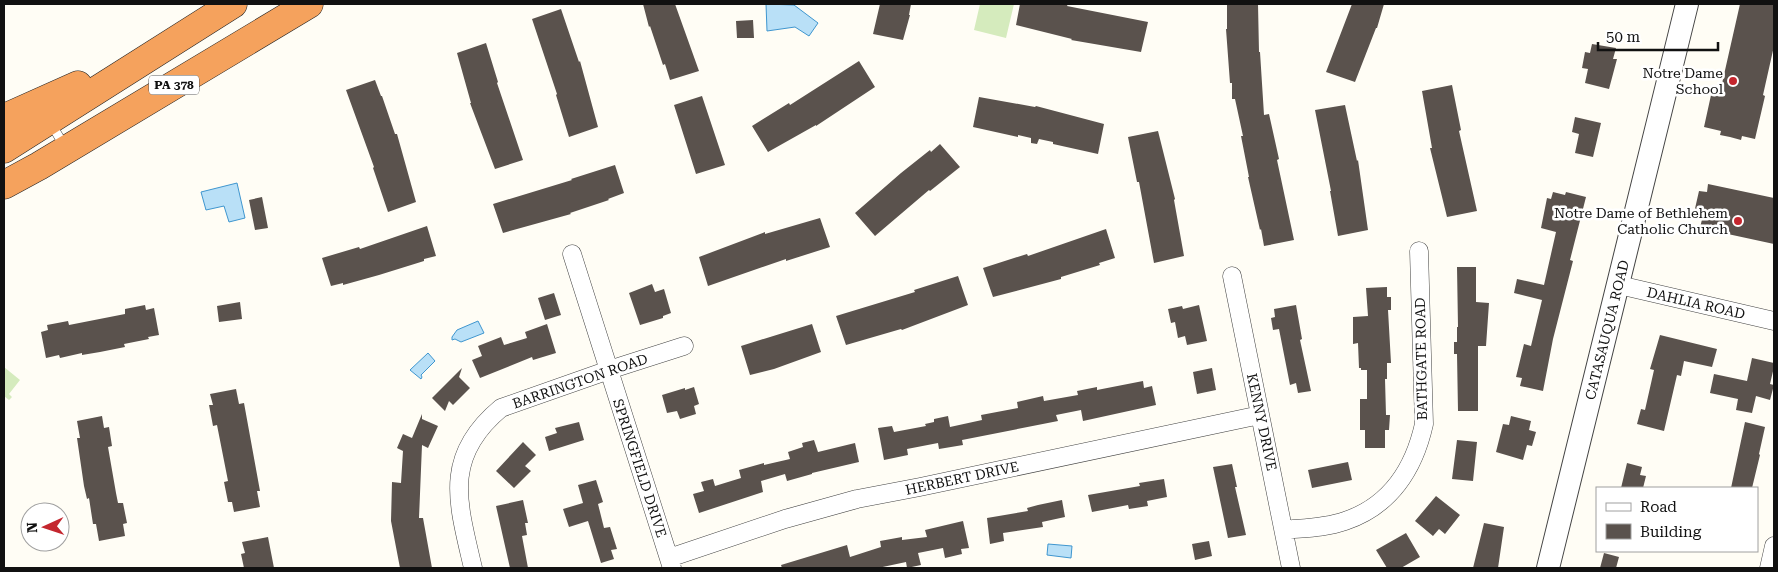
<svg xmlns="http://www.w3.org/2000/svg" width="1778" height="572" font-family="'Roboto Serif',serif">
<style>
.green{fill:#d5ebbd}
.water{fill:#b9e0f7;stroke:#3f96cf}
.building{fill:#5a524d}
.lines{fill:none;stroke-linecap:round;stroke-linejoin:round}
.service-casing{stroke:#444;stroke-width:10}
.minor-casing{stroke:#444;stroke-width:19}
.tertiary-casing{stroke:#444;stroke-width:24}
.motorway-casing{stroke:#222;stroke-width:29}
.service{stroke:#fff;stroke-width:9}
.minor{stroke:#fff;stroke-width:18}
.tertiary{stroke:#fff;stroke-width:22}
.motorway{stroke:#f5a25d;stroke-width:28}
.poi-dot{fill:#c4262e;stroke:#fff;stroke-width:2}
.labels{text-anchor:middle;dominant-baseline:central;stroke-width:5;stroke-linejoin:round;paint-order:stroke}
.shield{fill:#fff;stroke:#585858;stroke-width:1}
.shield-label{font-size:12px;font-weight:bold;fill:#111}
.poi-label{font-size:14px;fill:#111;stroke:#fff;text-anchor:end}
.street-label{font-size:14px;fill:#111;stroke:#fff}
</style>
<rect width="100%" height="100%" fill="#fffdf5"/>
<path class="green" d="M 980,4 L 1014,4 L 1006,38 L 974,30 Z
M 4,367 L 20,380 L 9,394 L 12,397 L 9,400 L 4,396 Z"/>
<path class="water" d="M 766,4 L 794,5 L 818,23 L 809,36 L 795,27 L 767,31 Z
M 237,183 L 245,218 L 229,222 L 224,206 L 206,210 L 201,192 Z
M 478,321 L 484,333 L 461,342 L 455,339 L 452,340 L 452,337 L 457,330 Z
M 428,353 L 435,361 L 421,375 L 422,377 L 421,379 L 410,370 Z
M 1048,544 L 1072,546 L 1071,558 L 1047,555 Z"/>
<path class="building" d="M 643,4 L 675,4 L 699,71 L 670,80 L 665,64 L 663,65 L 650,26 L 649,27 Z
M 880,4 L 911,4 L 909,15 L 910,15 L 903,40 L 873,34 Z
M 1020,4 L 1068,4 L 1067,6 L 1148,22 L 1141,52 L 1071,40 L 1072,39 L 1016,25 Z
M 1227,4 L 1258,4 L 1259,52 L 1260,52 L 1264,115 L 1269,114 L 1279,159 L 1277,160 L 1294,240 L 1264,246 L 1261,229 L 1260,230 L 1248,177 L 1249,177 L 1241,136 L 1243,136 L 1235,99 L 1232,99 L 1232,83 L 1230,83 L 1226,29 L 1227,29 Z
M 1352,4 L 1384,4 L 1377,28 L 1376,28 L 1355,82 L 1326,72 Z
M 1740,4 L 1774,4 L 1774,46 L 1763,95 L 1765,96 L 1755,139 L 1742,136 L 1741,140 L 1730,137 L 1720,135 L 1721,131 L 1704,127 L 1713,86 L 1721,88 Z
M 561,9 L 579,62 L 580,61 L 598,127 L 569,137 L 556,95 L 557,94 L 532,19 Z
M 753,20 L 754,38 L 737,38 L 736,21 Z
M 486,43 L 498,82 L 497,83 L 523,160 L 495,169 L 470,103 L 471,103 L 457,53 Z
M 1592,44 L 1616,48 L 1613,59 L 1617,59 L 1609,89 L 1585,83 L 1588,69 L 1582,68 L 1585,52 L 1590,53 Z
M 859,61 L 875,87 L 816,126 L 816,125 L 768,152 L 752,126 L 789,103 L 790,105 Z
M 375,80 L 381,96 L 382,96 L 395,134 L 397,134 L 416,202 L 388,212 L 373,168 L 374,167 L 346,90 Z
M 1452,85 L 1461,130 L 1459,131 L 1477,211 L 1447,217 L 1430,148 L 1432,148 L 1422,91 Z
M 702,96 L 725,165 L 696,174 L 674,105 Z
M 979,97 L 1035,107 L 1036,106 L 1104,124 L 1098,154 L 1053,144 L 1053,142 L 1039,139 L 1037,144 L 1031,143 L 1031,138 L 1018,135 L 1018,137 L 973,127 Z
M 1345,105 L 1357,161 L 1358,160 L 1368,230 L 1338,236 L 1330,191 L 1331,191 L 1315,110 Z
M 1575,117 L 1601,123 L 1593,157 L 1575,153 L 1579,134 L 1572,132 Z
M 1158,131 L 1175,199 L 1174,200 L 1184,256 L 1154,263 L 1139,182 L 1137,182 L 1128,137 Z
M 940,144 L 960,167 L 930,191 L 929,190 L 875,236 L 855,213 L 901,173 L 930,150 L 931,152 Z
M 615,165 L 624,193 L 608,199 L 609,200 L 570,213 L 571,214 L 503,233 L 493,204 L 572,180 L 571,179 Z
M 1708,184 L 1774,198 L 1774,244 L 1700,228 L 1703,215 L 1694,213 L 1699,191 L 1707,192 Z
M 1553,192 L 1565,195 L 1566,192 L 1586,197 L 1570,260 L 1573,261 L 1553,339 L 1543,391 L 1520,386 L 1522,378 L 1516,377 L 1524,344 L 1531,346 L 1542,300 L 1514,293 L 1517,279 L 1544,285 L 1556,232 L 1541,228 L 1547,198 L 1551,199 Z
M 262,197 L 268,228 L 255,230 L 249,200 Z
M 820,218 L 830,247 L 786,261 L 786,259 L 708,286 L 699,257 L 765,232 L 765,234 Z
M 427,226 L 436,256 L 424,259 L 424,261 L 379,275 L 343,285 L 343,283 L 331,286 L 322,258 L 359,247 L 360,249 Z
M 1106,229 L 1115,258 L 1099,263 L 1100,265 L 1061,277 L 1061,279 L 993,297 L 983,268 L 1027,254 L 1028,256 Z
M 1457,267 L 1476,267 L 1476,302 L 1489,303 L 1486,346 L 1478,346 L 1478,411 L 1458,411 L 1457,354 L 1454,354 L 1454,342 L 1457,342 L 1457,327 L 1458,327 Z
M 958,276 L 968,305 L 902,330 L 901,329 L 846,345 L 836,316 L 915,292 L 914,290 Z
M 652,284 L 655,292 L 664,289 L 671,313 L 663,316 L 663,318 L 640,325 L 629,293 Z
M 1387,287 L 1387,297 L 1391,297 L 1391,310 L 1388,310 L 1391,363 L 1387,363 L 1387,379 L 1385,379 L 1386,415 L 1390,415 L 1389,430 L 1385,430 L 1385,448 L 1365,448 L 1365,430 L 1360,430 L 1360,399 L 1367,399 L 1367,370 L 1361,370 L 1361,368 L 1359,368 L 1358,343 L 1353,344 L 1353,317 L 1368,316 L 1366,288 Z
M 554,293 L 561,315 L 545,320 L 538,298 Z
M 240,302 L 242,319 L 219,322 L 217,306 Z
M 145,305 L 146,310 L 154,308 L 159,335 L 148,337 L 149,339 L 124,344 L 125,347 L 100,352 L 82,355 L 82,353 L 60,358 L 59,355 L 46,358 L 41,332 L 48,330 L 47,325 L 68,321 L 69,325 L 125,314 L 125,309 Z
M 1199,305 L 1207,341 L 1187,345 L 1185,336 L 1178,338 L 1175,322 L 1171,323 L 1168,309 L 1182,306 L 1183,309 Z
M 1296,305 L 1302,339 L 1300,340 L 1311,391 L 1298,393 L 1296,383 L 1290,385 L 1279,329 L 1273,330 L 1271,318 L 1275,317 L 1274,309 Z
M 547,324 L 556,353 L 533,360 L 532,357 L 480,378 L 472,360 L 482,356 L 478,346 L 501,337 L 504,345 L 527,338 L 525,332 Z
M 812,324 L 821,352 L 774,369 L 750,375 L 741,346 Z
M 1660,335 L 1717,349 L 1712,367 L 1684,361 L 1681,376 L 1677,375 L 1664,431 L 1637,424 L 1641,409 L 1645,410 L 1654,370 L 1650,369 Z
M 1752,358 L 1774,363 L 1774,367 L 1770,384 L 1774,385 L 1770,400 L 1756,396 L 1752,413 L 1736,410 L 1738,399 L 1710,393 L 1714,374 L 1747,381 Z
M 462,368 L 459,377 L 470,388 L 453,405 L 449,401 L 445,411 L 432,398 Z
M 1212,368 L 1216,390 L 1197,394 L 1193,372 Z
M 1143,381 L 1144,388 L 1152,386 L 1156,405 L 1083,421 L 1081,410 L 1056,415 L 1058,421 L 962,440 L 963,445 L 939,449 L 938,443 L 907,449 L 908,455 L 884,460 L 878,428 L 892,426 L 894,432 L 926,426 L 925,424 L 934,422 L 934,419 L 948,416 L 950,427 L 982,420 L 981,415 L 1018,408 L 1017,402 L 1043,396 L 1044,401 L 1078,395 L 1077,391 L 1097,387 L 1097,390 Z
M 694,387 L 699,404 L 694,406 L 696,414 L 680,419 L 677,411 L 667,413 L 662,395 L 685,388 L 685,390 Z
M 236,389 L 239,404 L 244,403 L 260,491 L 257,491 L 260,507 L 234,512 L 232,502 L 228,502 L 224,482 L 228,481 L 217,425 L 213,426 L 209,405 L 213,405 L 210,394 Z
M 422,414 L 422,419 L 438,426 L 428,448 L 422,445 L 419,518 L 423,518 L 432,568 L 400,568 L 391,521 L 392,482 L 401,483 L 403,451 L 397,448 L 403,434 L 412,438 Z
M 102,416 L 104,428 L 109,427 L 112,446 L 108,447 L 116,493 L 118,503 L 123,503 L 127,523 L 123,524 L 125,536 L 99,541 L 96,524 L 93,524 L 89,498 L 87,499 L 84,486 L 77,438 L 80,438 L 77,421 Z
M 1511,416 L 1531,421 L 1529,430 L 1536,432 L 1532,446 L 1527,445 L 1523,460 L 1496,452 L 1503,424 L 1509,425 Z
M 579,422 L 584,440 L 549,451 L 545,437 L 557,433 L 555,428 Z
M 1745,422 L 1765,427 L 1759,454 L 1760,455 L 1752,488 L 1731,488 Z
M 814,440 L 818,452 L 855,443 L 859,462 L 812,473 L 812,474 L 787,481 L 785,474 L 761,481 L 763,492 L 699,513 L 693,494 L 704,491 L 701,482 L 713,479 L 715,486 L 741,478 L 739,470 L 764,463 L 764,465 L 790,459 L 788,452 L 803,447 L 802,443 Z
M 1457,440 L 1477,442 L 1473,481 L 1452,479 Z
M 523,442 L 536,455 L 525,466 L 531,471 L 514,488 L 496,471 Z
M 1348,462 L 1352,480 L 1337,483 L 1337,482 L 1337,483 L 1312,488 L 1308,470 Z
M 1627,463 L 1642,467 L 1640,475 L 1646,476 L 1643,488 L 1621,488 Z
M 1232,464 L 1237,487 L 1235,487 L 1246,535 L 1228,538 L 1213,467 Z
M 1164,479 L 1167,497 L 1147,501 L 1148,506 L 1129,509 L 1128,505 L 1092,512 L 1088,495 L 1140,486 L 1139,483 Z
M 596,480 L 603,502 L 598,504 L 604,528 L 610,527 L 617,549 L 611,550 L 614,559 L 601,563 L 588,521 L 569,527 L 563,509 L 583,503 L 578,485 Z
M 1436,496 L 1460,515 L 1445,534 L 1439,529 L 1433,536 L 1415,521 Z
M 523,500 L 528,523 L 525,523 L 527,535 L 522,536 L 528,568 L 510,568 L 496,506 Z
M 1062,500 L 1065,517 L 1042,522 L 1043,527 L 1003,533 L 1004,541 L 990,544 L 987,518 L 1028,511 L 1027,508 L 1038,505 Z
M 963,521 L 969,548 L 961,549 L 962,554 L 945,558 L 943,548 L 918,553 L 921,565 L 907,568 L 906,562 L 878,568 L 782,568 L 781,565 L 847,545 L 850,557 L 881,547 L 880,541 L 902,537 L 902,540 L 927,537 L 925,530 Z
M 1484,523 L 1504,527 L 1498,568 L 1473,568 Z
M 1406,533 L 1420,557 L 1401,568 L 1387,568 L 1376,550 Z
M 268,537 L 274,568 L 244,568 L 241,554 L 245,553 L 242,542 Z
M 1209,541 L 1212,556 L 1195,560 L 1192,544 Z
M 1604,553 L 1619,557 L 1616,568 L 1600,568 Z"/>
<g class="lines">
<defs>
<path id="service" d="M 50,122 L 65,147"/>
<path id="minor" d="M 572,254 L 672,568
M 1232,276 L 1291,568
M 1619,285 L 1774,321
M 1284,530 C 1304,528 1325,528 1345,521 C 1390,506 1414,469 1424,424 L 1419,251
M 669,558 L 785,519 L 857,499 L 920,487 L 1260,415
M 473,568 C 458,503 442,457 501,408 L 609,370 L 684,346
M 1769,568 L 1774,546"/>
<path id="tertiary" d="M 1548,568 L 1687,4"/>
<path id="motorway" d="M 4,118 L 78,85
M 4,149 L 233,4
M 4,185 L 39,166 L 309,4"/>
</defs>
<use href="#service" class="service-casing"/>
<use href="#minor" class="minor-casing"/>
<use href="#tertiary" class="tertiary-casing"/>
<use href="#motorway" class="motorway-casing"/>
<use href="#service" class="service"/>
<use href="#minor" class="minor"/>
<use href="#tertiary" class="tertiary"/>
<use href="#motorway" class="motorway"/>
</g>
<g class="poi-dot">
<circle cx="1733" cy="81" r="5"/>
<circle cx="1738" cy="221" r="5"/>
</g>
<g class="labels">
<rect class="shield" x="149" y="75.5" width="50" height="19" rx="4"/>
<g class="shield-label">
<text x="174" y="85">PA 378</text>
</g>
<g class="poi-label">
<text x="1723" y="73">Notre Dame<tspan x="1723" dy="16">School</tspan></text>
<text x="1728" y="213">Notre Dame of Bethlehem<tspan x="1728" dy="16">Catholic Church</tspan></text>
</g>
<g class="street-label">
<text transform="translate(1696 303) rotate(13)">DAHLIA ROAD</text>
<text transform="translate(1607 330) rotate(-76)">CATASAUQUA ROAD</text>
<text transform="translate(1421 359) rotate(-91)">BATHGATE ROAD</text>
<text transform="translate(580 381) rotate(-19)">BARRINGTON ROAD</text>
<text transform="translate(1262 422) rotate(78)">KENNY DRIVE</text>
<text transform="translate(640 468) rotate(72)">SPRINGFIELD DRIVE</text>
<text transform="translate(962 478) rotate(-12)">HERBERT DRIVE</text>
</g>
</g>
<rect width="1778" height="572" fill="none" stroke="#111111" stroke-width="10"/>
<rect x="1596" y="487" width="162" height="65" fill="#ffffff" stroke="#a0a0a0"/>
<rect x="1606" y="503" width="25" height="8" fill="#ffffff" stroke="#a0a0a0"/>
<text x="1640" y="512" font-size="15" fill="#111111">Road</text>
<rect x="1606" y="524" width="25" height="15" fill="#5a524d" stroke="#a0a0a0"/>
<text x="1640" y="537" font-size="15" fill="#111111">Building</text>
<g transform="translate(45 527) rotate(267)"><circle r="24" fill="#ffffff" stroke="#a0a0a0"/>
<path d="M0-4L9 19L0 12L-9 19Z" fill="#c4262e"/>
<text y="-8" font-size="14" font-weight="bold" text-anchor="middle" fill="#111111">N</text>
</g>
<path d="M1598 42v8h120v-8" fill="none" stroke="#111111" stroke-width="2.5"/>
<text x="1606" y="42" font-size="15" fill="#111111" stroke="#ffffff" stroke-width="4" paint-order="stroke">50 m</text>
</svg>
